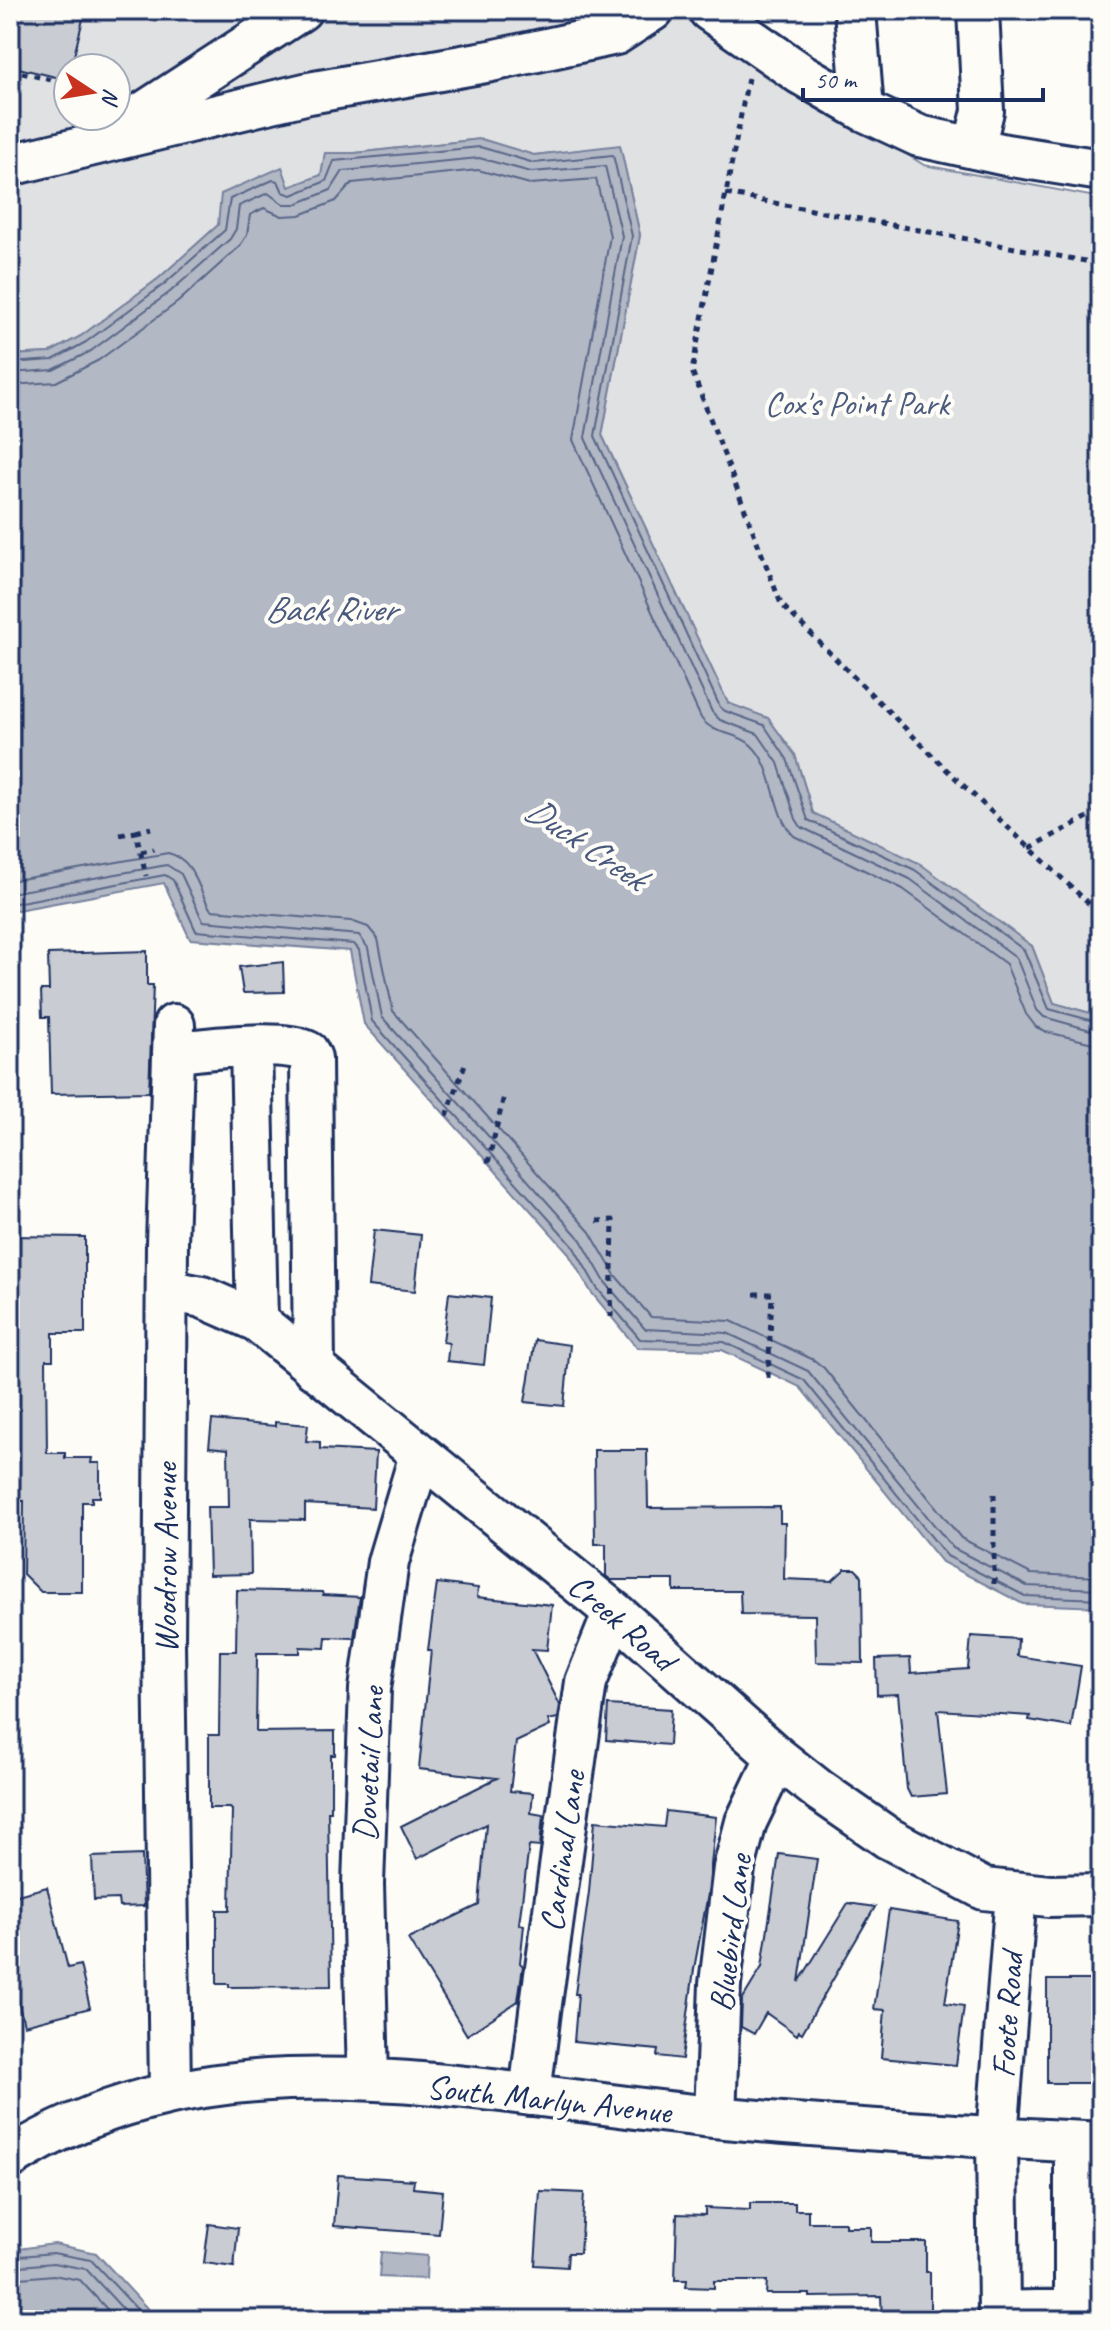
<svg xmlns="http://www.w3.org/2000/svg" width="1111" height="2330" font-family="Caveat,sans-serif">
<style>
.green{fill:#e0e1e3;stroke:#7e88a0;stroke-width:2;fill-rule:evenodd}
.water{fill:#b3b8c5;stroke:#76819c;stroke-width:2}
.lines{fill:none;stroke-linecap:round;stroke-linejoin:round}
.shore{stroke:#586687;stroke-width:2}
.building{fill:#c9ccd3;stroke:#1b2f5e;stroke-width:2}
.minor-casing{stroke:#1b2f5e;stroke-width:46}
.path{stroke:#1b2f5e;stroke-width:5;stroke-dasharray:6 6;stroke-linecap:butt}
.minor{stroke:#fdfcf7;stroke-width:40}
.labels{text-anchor:middle;dominant-baseline:central;stroke-width:8;stroke-linejoin:round;paint-order:stroke}
.park-label{font-size:34px;fill:#4c5c7f;stroke:#fdfcf7}
.street-label{font-size:34px;fill:#1b2f5e;stroke:#fdfcf7}
.water-label{font-size:36px;font-style:italic;fill:#49587d;stroke:#fdfcf7}
</style>
<rect width="100%" height="100%" fill="#fdfcf7"/>
<filter id="ink" filterUnits="userSpaceOnUse"><feTurbulence type="fractalNoise" baseFrequency=".0125" numOctaves="2"/><feDisplacementMap in="SourceGraphic" scale="16" xChannelSelector="R" yChannelSelector="G"/><feConvolveMatrix kernelMatrix="1 2 1 2 8 2 1 2 1" color-interpolation-filters="sRGB"/></filter>
<g filter="url(#ink)">
<path class="green" d="M 10,10 L 683,10 L 687,17 L 924,165 L 1101,198 L 1101,1016 L 1054,1003 L 1032,946 L 813,813 L 795,755 L 768,718 L 728,704 L 602,435 L 640,235 L 620,146 L 533,155 L 481,139 L 355,153 L 325,153 L 322,175 L 289,188 L 282,168 L 159,278 L 81,336 L 49,353 L 10,355 ZM 68,68 L 116,68 L 116,116 L 68,116 Z"/>
<path class="water" d="M 481,139 L 534,155 L 620,145 L 640,235 L 602,435 L 728,703 L 768,718 L 795,755 L 813,813 L 919,863 L 1032,946 L 1054,1003 L 1101,1016 L 1101,1607 L 1023,1604 L 942,1562 L 800,1387 L 722,1350 L 637,1348 L 591,1292 L 567,1251 L 364,1024 L 350,951 L 190,939 L 164,883 L 12,911 L 10,915 L 10,355 L 49,353 L 81,336 L 159,278 L 218,225 L 221,194 L 282,167 L 289,187 L 321,175 L 325,153 L 355,153 Z
M 54,2244 L 96,2253 L 158,2320 L 10,2320 L 10,2250 Z
M 381,2252 L 427,2256 L 426,2279 L 379,2277 Z"/>
<g class="lines">
<path class="shore" d="M 10,363 L 53,360 L 86,342 L 163,285 L 225,230 L 230,199 L 273,180 L 278,181 L 283,192 L 292,195 L 326,181 L 334,161 L 480,147 L 534,163 L 613,155 L 632,236 L 595,436 L 720,707 L 725,711 L 764,725 L 787,759 L 808,820 L 915,870 L 1024,950 L 1049,1009 L 1101,1023
M 10,373 L 53,370 L 91,351 L 170,292 L 230,239 L 236,229 L 239,206 L 268,193 L 283,204 L 296,204 L 331,190 L 343,171 L 479,158 L 531,172 L 605,166 L 622,236 L 585,438 L 712,712 L 720,720 L 758,734 L 778,763 L 796,819 L 801,827 L 910,879 L 1016,957 L 1037,1010 L 1044,1017 L 1101,1033
M 10,385 L 56,382 L 99,360 L 178,302 L 239,247 L 247,235 L 250,215 L 264,208 L 282,216 L 300,215 L 336,201 L 352,183 L 478,170 L 530,184 L 596,179 L 610,236 L 573,440 L 701,718 C 714,736 736,731 751,745 C 777,769 770,812 794,836 L 903,889 L 1006,964 L 1026,1014 L 1036,1027 L 1047,1032 L 1101,1045
M 10,881 L 168,853 C 196,860 197,889 211,910 L 351,921 L 368,927 L 378,939 L 393,1011 L 590,1232 L 615,1275 L 651,1317 L 731,1321 L 814,1360 L 824,1368 L 961,1538 L 1031,1574 L 1101,1577
M 10,893 L 167,865 L 181,874 L 203,921 L 359,935 L 368,948 L 382,1017 L 581,1240 L 605,1282 L 645,1329 L 727,1333 L 808,1371 L 953,1548 L 1027,1586 L 1101,1589
M 10,904 L 165,875 L 173,880 L 196,931 L 354,944 L 359,950 L 372,1021 L 573,1246 L 597,1288 L 640,1339 L 724,1342 L 804,1380 L 947,1556 L 1025,1596 L 1101,1599
M 10,2257 L 53,2253 L 91,2260 L 147,2320
M 10,2267 L 53,2263 L 86,2269 L 133,2320
M 10,2279 L 53,2275 L 80,2280 L 117,2320"/>
</g>
<path class="building" d="M 18,10 L 44,10 L 83,19 L 71,68 L 68,68 L 68,80 L 10,66 L 10,44 Z
M 147,951 L 147,985 L 153,985 L 149,1092 L 51,1094 L 49,1017 L 42,1017 L 41,990 L 49,990 L 48,954 Z
M 283,962 L 284,992 L 243,993 L 239,967 Z
M 374,1230 L 421,1235 L 415,1291 L 368,1286 Z
M 10,1236 L 85,1237 L 85,1333 L 53,1333 L 53,1360 L 46,1360 L 47,1453 L 65,1453 L 65,1458 L 92,1458 L 91,1463 L 100,1463 L 100,1497 L 92,1497 L 92,1502 L 82,1502 L 82,1592 L 41,1592 L 23,1574 L 24,1501 L 10,1500 Z
M 449,1293 L 491,1298 L 484,1365 L 447,1361 L 449,1343 L 443,1342 Z
M 535,1340 L 570,1345 L 564,1406 L 525,1402 Z
M 212,1420 L 275,1426 L 275,1422 L 308,1425 L 306,1441 L 320,1442 L 320,1449 L 376,1452 L 373,1508 L 305,1504 L 305,1520 L 250,1519 L 251,1574 L 209,1575 L 207,1507 L 229,1507 L 228,1449 L 209,1447 Z
M 594,1450 L 647,1450 L 648,1508 L 780,1507 L 780,1523 L 785,1523 L 784,1579 L 832,1581 L 845,1569 L 855,1569 L 862,1576 L 863,1663 L 816,1662 L 815,1615 L 741,1614 L 740,1591 L 674,1591 L 674,1580 L 611,1580 L 606,1576 L 606,1544 L 595,1544 Z
M 437,1583 L 478,1588 L 477,1597 L 552,1605 L 547,1650 L 532,1649 L 560,1705 L 558,1718 L 548,1720 L 550,1726 L 516,1742 L 510,1791 L 533,1793 L 531,1813 L 543,1815 L 540,1847 L 529,1846 L 519,1924 L 524,1925 L 520,1963 L 523,1966 L 518,2001 L 467,2035 L 408,1939 L 479,1905 L 486,1824 L 417,1859 L 401,1826 L 497,1778 L 419,1769 L 431,1650 L 428,1650 Z
M 237,1590 L 322,1592 L 323,1595 L 360,1597 L 354,1638 L 326,1637 L 325,1648 L 300,1647 L 300,1653 L 257,1653 L 256,1732 L 335,1731 L 335,1755 L 331,1755 L 331,1811 L 328,1811 L 331,1986 L 229,1987 L 229,1984 L 217,1984 L 217,1910 L 230,1910 L 232,1810 L 230,1808 L 209,1808 L 209,1735 L 219,1735 L 220,1651 L 236,1651 Z
M 971,1636 L 1018,1639 L 1017,1656 L 1081,1666 L 1071,1727 L 1029,1720 L 1030,1716 L 938,1710 L 947,1794 L 911,1797 L 907,1789 L 898,1694 L 877,1695 L 876,1659 L 910,1658 L 911,1673 L 968,1669 Z
M 608,1705 L 671,1709 L 669,1745 L 606,1740 Z
M 666,1811 L 716,1817 L 708,1894 L 694,1969 L 682,2059 L 657,2056 L 658,2050 L 574,2042 L 578,1994 L 575,1994 L 589,1892 L 595,1821 L 664,1827 Z
M 779,1854 L 817,1859 L 799,1982 L 848,1903 L 875,1907 L 802,2033 L 799,2031 L 797,2035 L 766,2013 L 754,2034 L 741,2027 L 742,2000 L 762,1967 Z
M 142,1855 L 144,1906 L 119,1907 L 118,1899 L 94,1900 L 92,1857 Z
M 47,1887 L 68,1968 L 80,1965 L 90,2008 L 24,2025 L 10,1968 L 10,1897 Z
M 889,1910 L 958,1921 L 945,2003 L 964,2006 L 956,2065 L 881,2058 L 885,2010 L 874,2009 Z
M 1047,1980 L 1091,1980 L 1092,2083 L 1047,2083 Z
M 338,2175 L 414,2180 L 413,2188 L 443,2191 L 439,2234 L 334,2226 Z
M 540,2191 L 584,2193 L 580,2253 L 568,2253 L 567,2267 L 535,2265 Z
M 750,2203 L 795,2203 L 795,2210 L 808,2210 L 808,2222 L 845,2222 L 845,2227 L 871,2227 L 871,2242 L 926,2242 L 926,2272 L 930,2272 L 930,2320 L 882,2320 L 881,2296 L 810,2297 L 810,2294 L 766,2294 L 767,2281 L 714,2281 L 714,2288 L 686,2287 L 687,2280 L 675,2280 L 677,2214 L 705,2215 L 705,2208 L 750,2210 Z
M 209,2224 L 238,2228 L 234,2267 L 204,2263 Z"/>
<g class="lines">
<defs>
<path id="minor" d="M 709,10 L 801,74 L 863,110 L 919,136 L 1006,155 L 1101,170
M 855,10 L 863,110
M 120,128 L 301,10
M 974,148 L 983,111 L 978,10
M 10,165 L 309,93 L 491,61 L 616,34 L 653,10
M 251,1046 L 257,1321
M 173,1052 C 206,1050 280,1038 308,1052 L 311,1058 L 314,1369
M 167,1290 L 202,1297 L 257,1321 L 614,1612 L 777,1757 L 820,1791 L 888,1838 L 984,1889 L 1049,1896 L 1101,1895
M 1016,1893 L 997,2137 L 999,2312 L 1075,2310 L 1075,2142
M 368,2079 L 363,1884 L 370,1689 L 388,1562 L 420,1455
M 170,2091 L 164,1643 L 167,1243 L 174,1025
M 530,2095 L 540,2011 L 586,1682 L 614,1612
M 715,2117 L 720,1984 L 734,1868 L 746,1822 L 777,1757
M 10,2158 C 220,2024 484,2095 714,2117 C 843,2129 972,2136 1101,2143"/>
</defs>
<use href="#minor" class="minor-casing"/>
<path class="path" d="M 10,29 L 13,13 L 17,14
M 75,68 L 82,68
M 10,70 L 68,84
M 116,78 L 128,81
M 748,78 L 692,371 L 781,604 L 947,770 L 1101,915
M 726,194 L 1101,264
M 136,832 L 151,828
M 120,835 L 136,832 L 146,876
M 1030,848 L 1101,810
M 141,852 L 154,849
M 447,1116 L 465,1064
M 488,1163 L 504,1096
M 597,1221 L 613,1220 L 611,1317
M 754,1294 L 772,1294 L 768,1379
M 994,1584 L 994,1493"/>
<use href="#minor" class="minor"/>
</g>
</g>
<g class="labels">
<g class="park-label">
<text x="857" y="403">Cox's Point Park</text>
</g>
<g class="street-label">
<text transform="translate(165 1558) rotate(-90)">Woodrow Avenue</text>
<text transform="translate(622 1622) rotate(41)">Creek Road</text>
<text transform="translate(368 1764) rotate(-87)">Dovetail Lane</text>
<text transform="translate(562 1851) rotate(-82)">Cardinal Lane</text>
<text transform="translate(730 1933) rotate(-83)">Bluebird Lane</text>
<text transform="translate(1007 2015) rotate(-86)">Foote Road</text>
<text transform="translate(549 2099) rotate(6)">South Marlyn Avenue</text>
</g>
<g class="water-label">
<text x="330" y="609">Back River</text>
<text transform="translate(586 843) rotate(34)">Duck Creek</text>
</g>
</g>
<rect width="1111" height="2330" fill="none" stroke="#fdfcf7" stroke-width="40"/>
<rect x="20" y="20" width="1071" height="2290" fill="none" stroke="#1b2f5e" stroke-width="3" filter="url(#ink)"/>
<g transform="translate(92 92) rotate(102)"><circle r="38" fill="#fdfcf7" stroke="#a3aaba" stroke-width="2"/>
<path d="M0-6L14 30L0 20L-14 30Z" fill="#c8321e"/>
<text y="-12" font-size="22" font-weight="bold" text-anchor="middle" fill="#1b2f5e">N</text>
</g>
<path d="M803 88v12h240v-12" fill="none" stroke="#1b2f5e" stroke-width="4"/>
<text x="815" y="88" font-size="24" fill="#1b2f5e" stroke="#fdfcf7" stroke-width="6" paint-order="stroke">50 m</text>
</svg>
